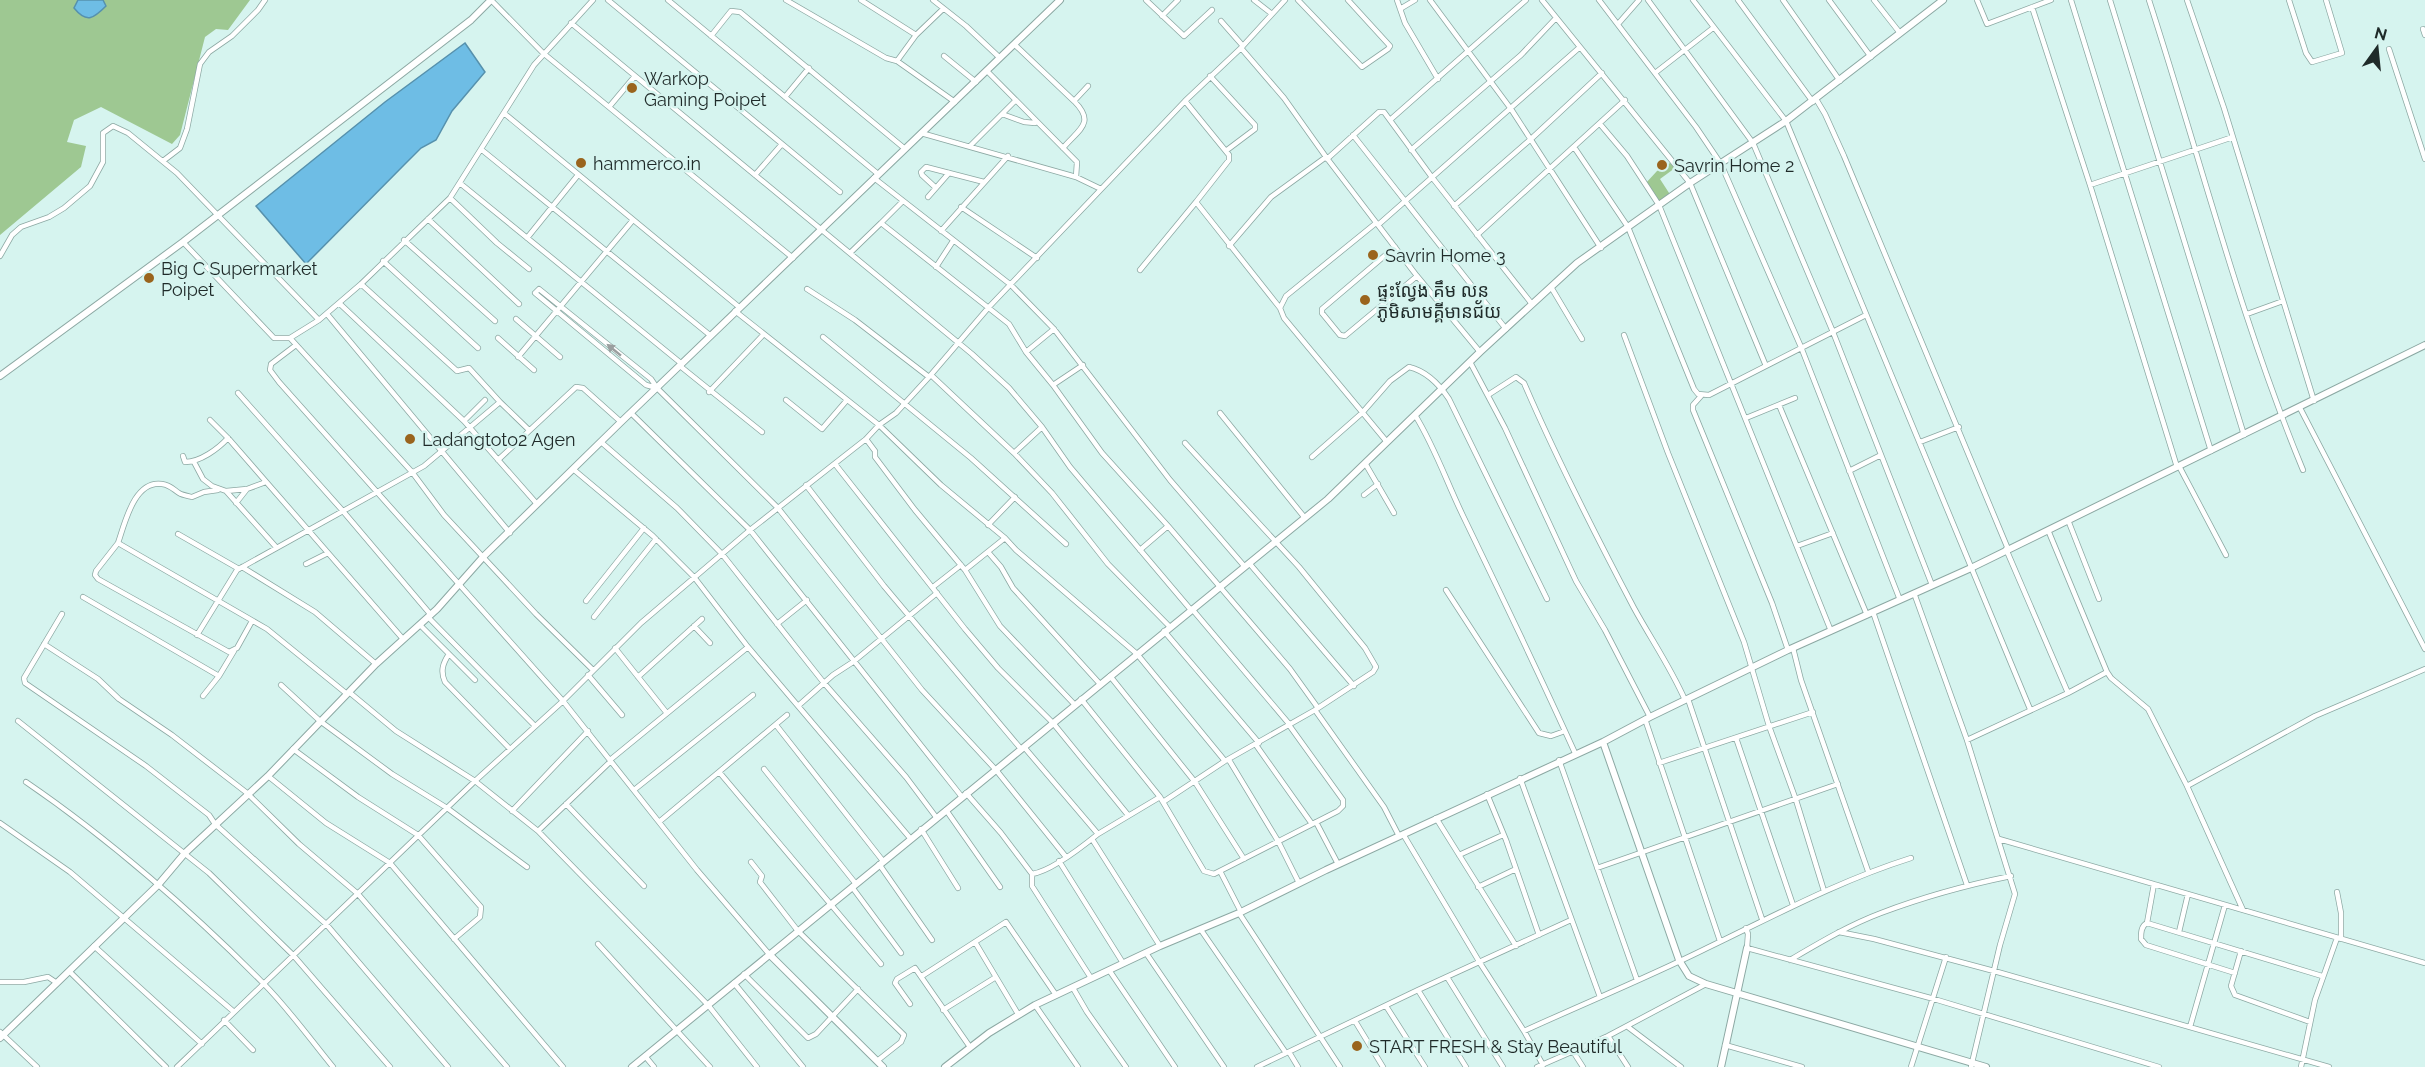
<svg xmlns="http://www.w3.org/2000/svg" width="2425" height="1067" font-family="Raleway,'Noto Sans Khmer',sans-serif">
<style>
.green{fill:#9ec892}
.water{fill:#6ebde5;stroke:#5691ad;stroke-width:1.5}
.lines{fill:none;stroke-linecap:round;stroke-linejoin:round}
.minor-casing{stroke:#8ca8a3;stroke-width:6}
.tertiary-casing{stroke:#8ca8a3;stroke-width:8}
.minor{stroke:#fff;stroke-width:4.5}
.tertiary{stroke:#fff;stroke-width:6}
.oneway{fill:#9a9f9f}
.poi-dot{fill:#9a641d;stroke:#d6f4ef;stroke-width:2}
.labels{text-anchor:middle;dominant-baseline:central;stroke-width:5;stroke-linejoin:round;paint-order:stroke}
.poi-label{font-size:18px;fill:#1f2a29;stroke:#d6f4ef;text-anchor:start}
</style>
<rect width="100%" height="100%" fill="#d6f4ef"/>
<path class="green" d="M 0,0 L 78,0 L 75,8 L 106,6 L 103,0 L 250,0 L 228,30 L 216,29 L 205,37 L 180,135 L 172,144 L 101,107 L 74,120 L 67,142 L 86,146 L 81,167 L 0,235 Z
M 1670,163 L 1675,168 L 1660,179 L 1671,196 L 1659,205 L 1645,184 L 1657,171 Z"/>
<path class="water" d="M 78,0 L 103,0 L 106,6 C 94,18 87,24 74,8 Z
M 465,43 L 485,72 L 452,111 L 436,140 L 421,148 L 404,165 L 306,264 L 256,206 L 385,102 Z"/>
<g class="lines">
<defs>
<path id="minor" d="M 491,0 L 543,53 L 793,258
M 608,0 L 840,192
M 668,0 L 878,174
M 786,0 L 886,58 L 897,61 L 955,102
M 861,0 L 916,35
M 933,0 L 966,26 L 1000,58
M 1146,0 L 1184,36 L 1212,10
M 1254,0 L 1272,14
M 1298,0 L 1362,67 L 1388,49 L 1390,46 L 1348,0
M 1397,0 L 1405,23 L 1438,79
M 1430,0 L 1511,109 L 1601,248
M 1542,0 L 1690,183 L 1766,366
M 1599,0 L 1696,127 L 1721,164 L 1801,347 L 1900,600
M 1648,0 L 1753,143 L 1833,332 L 1932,585
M 1693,0 L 1786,121 L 2030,709
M 1738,0 L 1813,102
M 1783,0 L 1840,81
M 1829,0 L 1871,57
M 1874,0 L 1900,33
M 1977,0 L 1987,24 L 2051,0
M 2071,0 L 2211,451
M 2110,0 L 2244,435
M 2149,0 C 2200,157 2240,318 2303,470
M 2187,0 L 2224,108 L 2314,401
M 2289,0 L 2306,53 L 2312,62 L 2342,53 L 2326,0
M 2032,7 L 2090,185 L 2177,467
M 1400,9 L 1415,0
M 1162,16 L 1178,0
M 1221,21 L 1243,46
M 571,23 L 972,354 L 1009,388 L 1042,427 L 1070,467 L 1191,610
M 1618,24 L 1639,0
M 2423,29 L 2425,35
M 711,36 L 731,11 L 740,12 L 904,148
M 1014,44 L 1074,101 L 1088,86
M 1241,48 L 1284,98 L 1326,157 L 1417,276 L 1480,352
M 2389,49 L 2425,159
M 944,56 L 976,82
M 897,61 L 916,35 L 943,9
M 987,71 L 1077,162 L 1076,177
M 1655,73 L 1713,28
M 1210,76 L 1255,125 L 1255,129 L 1227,150
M 785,97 L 809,68
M 1816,99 L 1825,114 L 1844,156 L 2008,549
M 1185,101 L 1229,155 L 1229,160 L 1196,202 L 1280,308
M 609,107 L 635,76
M 505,114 L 739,307
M 1002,114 L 1015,101
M 1390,120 L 1526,0
M 1600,124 L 1627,156 L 1659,205 L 1831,631
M 921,133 L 1076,177 L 1101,189
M 1353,135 L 1506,329
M 970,146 L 1002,114 L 1024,122 L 1035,123
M 1574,147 L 1628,227 L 1694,389 L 1698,394 L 1709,395 L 1866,315
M 1063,148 C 1079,129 1096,123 1074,101
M 482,150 L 711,336
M 1411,150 L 1521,55 L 1556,18
M 1327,159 L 1379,112 L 1384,112 L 1431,176 L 1532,304
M 163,161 L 180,148 L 187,129 L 200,64 L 209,52 L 232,36 L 258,10 L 265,0
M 755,175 L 782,144
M 874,178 L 1011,285 L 1054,329 L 1170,480 L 1245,567
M 461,184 L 682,364
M 2090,185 L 2233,137
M 936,188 L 922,175 L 921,172 L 926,167 L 984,182
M 928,197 L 949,173
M 450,198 L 497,243 L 529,269
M 1454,206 L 1531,139 L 1602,73
M 961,207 L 1037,258
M 428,219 L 519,304
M 881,223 L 903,201
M 1376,223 L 1286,296 L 1280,308 L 1284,318 L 1387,442
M 1378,225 L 1580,47
M 941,231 L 1008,156
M 1477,235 L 1625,100
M 527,238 L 578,175
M 404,240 L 495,321
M 183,242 L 274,338 L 290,338 L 319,320 L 361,284 L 450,198 L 534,65 L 593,0
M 1229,246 L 1271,197 L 1326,157
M 1395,247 L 1322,309 L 1322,313 L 1340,335 L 1345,336 L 1417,276
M 850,253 L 881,223 L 1009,324 L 1026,352
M 0,256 L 12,235 L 21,227 L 49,217 L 64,208 L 90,186 L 103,162 L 103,133 L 113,126 L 128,133 L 177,173 L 319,320
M 383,261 L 478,348
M 936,267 L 953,241
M 1140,270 L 1196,202
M 361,284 L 457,371 L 469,368 L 500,402
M 1551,287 L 1582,339
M 807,289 L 855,320 L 929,377
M 339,303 L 464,421 L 537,504
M 735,311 L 879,425 L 941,485 L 1005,538 L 1016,550 L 1137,654 L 1225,761
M 327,314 L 510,533
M 2247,314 L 2283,301
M 516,319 L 560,357
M 1624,335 L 1668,453 L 1744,642 L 1769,726 L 1796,800 L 1824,891
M 823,337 L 971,458 L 1066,544
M 290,338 L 412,472 L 444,515 L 536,614 L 593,670
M 498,338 L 534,370
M 296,345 L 271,364 L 270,370 L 279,382 L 563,701 L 697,870 L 769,954
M 518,357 L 633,220
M 1470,362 L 1505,428 L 1576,581 L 1605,630 L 1650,717
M 1083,365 L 1053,385 L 1102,453 L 1168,526 L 1290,669 L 1318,708
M 680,366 L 762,432
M 931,375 L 1014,453 L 1052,493 L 1108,564 L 1170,627
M 1053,385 L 1026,352 L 1054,329
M 657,388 L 646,385 L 535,293 L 539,289 L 651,379 L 657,388 L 778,508 L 922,690 L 996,770 L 1066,857
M 709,392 L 763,335
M 238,393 L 342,510 L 431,615
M 1488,395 L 1516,377 L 1524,383 C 1557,460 1595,534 1634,608 C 1651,639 1671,668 1685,700
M 1701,396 L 1693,405 L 1693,410 L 1772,603 L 1788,650
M 786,400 L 822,429 L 847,400
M 1779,405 L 1867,615
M 2300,408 L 2425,649
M 631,413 L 750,530 L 962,797
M 1220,413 L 1305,518
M 1415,415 C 1436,449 1448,486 1466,522 C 1503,599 1540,675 1575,753
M 1746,418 L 1795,398
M 210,420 L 228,438 L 403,639
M 464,421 L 485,400
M 866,439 L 875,451 L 875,457 L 915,510 L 965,570 L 1000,626 L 1075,705
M 601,442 L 677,508 L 722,554 L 824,683 L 906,777 L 936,817
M 1920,442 L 1959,427
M 1014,453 L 1042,427
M 183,456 L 185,462 C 200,462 218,449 228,438
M 1312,457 L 1362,413 L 1390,381 L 1409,367 C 1426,371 1439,384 1449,399 L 1547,599
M 498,460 L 576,387 L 583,388 L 621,422
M 194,462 L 203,479 L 212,486 L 226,491 L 276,547
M 1365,463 L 1394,513
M 835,464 L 965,629 L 998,668 L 1053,723 L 1128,815
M 2179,466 L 2226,555
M 573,469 L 653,536 L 694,577 L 748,647 L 910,838
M 1849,471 L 1881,455
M 806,485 L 884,586 L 1021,749
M 218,490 L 204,492 L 192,497 C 188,496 182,495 179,493 C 173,489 170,485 162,484 C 134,480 125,523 118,543 L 267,629 L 347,694
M 226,491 L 247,489
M 1364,495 L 1378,484
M 236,503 L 247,489 L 266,482
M 2068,520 L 2099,599
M 988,525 L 1015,497
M 178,534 L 239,569
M 118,543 L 96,571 L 95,575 L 98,579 L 229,652 L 237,648 L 252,621
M 1797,546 L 1833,533
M 2006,549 L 2068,693
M 1140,550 L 1168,526
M 988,552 L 1001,567 L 1013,588 L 1100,684
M 1249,563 L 1354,686
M 306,564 L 328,553
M 242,567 L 315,612 L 376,664
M 965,570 L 1005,538
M 933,587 L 961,565
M 1446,590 L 1539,733 L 1551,736 L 1565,731
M 1914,593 L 1967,740 L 2015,894 L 2000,945 L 1971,1067
M 83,597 L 219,676
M 586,601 L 644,528
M 1192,609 L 1290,725
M 1873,612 L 1967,885
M 62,614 L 24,678 L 25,683 L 146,766 L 209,815 L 215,824 L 326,924 L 448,1067
M 428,617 L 535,726
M 594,617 L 656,539
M 777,624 L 807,600
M 420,625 L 475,680
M 694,626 L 710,643
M 1164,631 L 1259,743
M 197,635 L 237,570 L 424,466 L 500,402 L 529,430
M 44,644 L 98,679 L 119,699 L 172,735 L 247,793 L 299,844 L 358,894 L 507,1067
M 615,648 L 666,712
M 1793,648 L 1801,680 L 1868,871
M 449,654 C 443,663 440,671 445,682 L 510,749
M 2107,672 L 2111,678 L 2148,709 L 2187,786 L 2243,910
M 588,675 L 622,715
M 1110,676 L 1195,782 L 1244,859
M 638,677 L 702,619
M 281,685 L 320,721 L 392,774 L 447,808 L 527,867
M 349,692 L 396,731 L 475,781 L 538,831 L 708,1005 L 757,1067
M 203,696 L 219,676 L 234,651
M 1081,699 L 1160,797 L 1204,871 L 1214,874 L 1338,811 L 1343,806 L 1343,800 L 1289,725
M 1688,699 L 1762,919
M 798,706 L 833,675 L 853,662 L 937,593
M 1315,710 L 1384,807 L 1399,836
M 1645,719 L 1720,941
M 18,721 L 209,873 L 293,955 L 390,1067
M 776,725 L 883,861
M 1736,738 L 1793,905
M 1967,740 L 2068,693 L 2107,672 L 2048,530
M 1256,745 L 1312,824
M 1024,747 L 1098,834 L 1160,797
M 293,749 L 358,797 L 418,835 L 481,907 L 480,917 L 454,939
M 610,760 L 748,647
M 1229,760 L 1278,841 L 1299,883
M 1559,760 L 1637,980
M 1659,763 L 1813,712
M 764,769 L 856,884
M 720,773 L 881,964
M 268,776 L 326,823 L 390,863 L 563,1067
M 1520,778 L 1600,997
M 26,782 C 108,838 193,912 263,983 C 288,1008 310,1039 333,1067
M 2187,786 L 2315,716 L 2425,669
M 634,790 L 753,695
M 966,793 L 1001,833 L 1032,874 C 1051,871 1082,847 1098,834
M 1487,794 L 1506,840 L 1539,935
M 1163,802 L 1225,761 L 1315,710 L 1373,672 L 1376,667 L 1365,648 L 1299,567 L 1185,443
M 566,804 L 644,886
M 946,810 L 1000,887
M 512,811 L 588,731
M 1436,818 L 1516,946
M 659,822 L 787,715
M 1316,822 L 1338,864
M 0,823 L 70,872 L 233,1011
M 921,829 L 958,888
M 538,831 L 611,761
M 1403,834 L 1480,963 L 1524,1031 C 1583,1004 1644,979 1703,950 C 1772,917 1838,881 1911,858
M 1092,839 L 1160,946
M 1999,839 L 2425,963
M 1459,855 L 1503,835
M 1059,861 L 1123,963
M 751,862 L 762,876 L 760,882 L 798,931 L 904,1035 L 901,1042 L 877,1061
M 879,864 L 932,940
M 1597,868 L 1838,784
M 1220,871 L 1241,912
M 1032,874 L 1032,886 L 1091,978
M 2154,884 L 2147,923 L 2322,976
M 852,887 L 901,953
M 1478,887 L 1516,869
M 2337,892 L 2341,913 L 2341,939
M 1239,913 L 1340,1067
M 2147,923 C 2141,926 2141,933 2141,939 L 2146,945 L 2235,973
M 1746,928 L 1748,934 L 1747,948 L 1934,999 L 2159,1067
M 1201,930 L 1286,1053
M 1839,932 L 1874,939 L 1994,971 L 2329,1067
M 2179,932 L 2188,894
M 975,942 L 1018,1014
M 598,944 L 710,1067
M 94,946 L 202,1044
M 2241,951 L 2231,986 L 2235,995 L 2310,1022
M 1146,953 L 1224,1067
M 1790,960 C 1819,943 1849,925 1881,913 C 1923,897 1967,885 2011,876
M 1109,970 L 1175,1067
M 69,971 L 166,1067
M 744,974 L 808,1038 L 816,1034 L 858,989
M 922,976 L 1006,922 L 1056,995
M 1447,977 L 1503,1067
M 0,982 L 24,982 L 48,977 L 57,983
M 734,983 L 803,1067
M 1073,988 L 1087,1012 L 1126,1067
M 1418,990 L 1466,1067
M 910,1004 L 895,983 L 897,979 L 915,968 L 970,1047
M 1035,1005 L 1078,1067
M 1386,1006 L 1425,1067
M 943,1010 L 996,977
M 224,1020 L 253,1050
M 1355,1021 L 1383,1067
M 1628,1027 L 1681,1067
M 2190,1027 L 2225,905
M 1524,1031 L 1543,1065
M 0,1032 L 37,1067
M 1608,1036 L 1628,1067
M 1725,1045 L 1802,1067
M 1289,1052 L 1298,1067
M 1574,1053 L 1583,1067
M 645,1056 L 654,1067
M 177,1067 L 475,781 L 563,701 L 641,623 L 750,530 L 866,439 L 879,425 L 896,413 L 929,377 L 989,307 L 1185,101 L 1241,48 L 1285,0
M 1257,1067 L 1418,990 L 1571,920
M 1537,1067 L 1608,1036 L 1706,984
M 1911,1067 L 1946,957
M 2301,1067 L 2315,1000 L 2337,938"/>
<path id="tertiary" d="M 0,376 L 183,242 L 471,20 L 491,0
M 1603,742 L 1679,960 L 1689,976 L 1706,984 L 1986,1067
M 769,954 L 883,1067
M 0,1038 L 158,885 L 185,853 L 268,776 L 376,664 L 437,609 L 484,556 L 621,422 L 1060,0
M 632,1067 L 1328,499 L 1480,352 L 1577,263 L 1690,183 L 1786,121 L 1943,0
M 945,1067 L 989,1033 L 1035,1005 L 1160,946 L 1239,913 L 1326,870 L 1603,742 L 1650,717 L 1788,650 L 1971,568 L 2425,345
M 1721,1067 L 1747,948"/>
</defs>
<use href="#minor" class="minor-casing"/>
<use href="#tertiary" class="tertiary-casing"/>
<use href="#minor" class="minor"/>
<use href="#tertiary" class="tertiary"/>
</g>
<defs><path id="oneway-solid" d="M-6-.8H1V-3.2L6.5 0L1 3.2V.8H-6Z" transform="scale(1.5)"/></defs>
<use class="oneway" href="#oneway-solid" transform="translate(614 350) rotate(-141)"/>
<g class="poi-dot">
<circle cx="632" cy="88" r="6"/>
<circle cx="581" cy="163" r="6"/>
<circle cx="1662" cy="165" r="6"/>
<circle cx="1373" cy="255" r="6"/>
<circle cx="149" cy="278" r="6"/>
<circle cx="1365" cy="300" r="6"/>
<circle cx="410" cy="439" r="6"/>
<circle cx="1357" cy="1046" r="6"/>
</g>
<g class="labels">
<g class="poi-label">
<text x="644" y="78">Warkop<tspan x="644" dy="21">Gaming Poipet</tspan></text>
<text x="593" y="163">hammerco.in</text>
<text x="1674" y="165">Savrin Home 2</text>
<text x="1385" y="255">Savrin Home 3</text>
<text x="161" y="268">Big C Supermarket<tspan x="161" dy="21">Poipet</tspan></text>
<text x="1377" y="290">ផ្ទះល្វែង គឹម លន<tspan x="1377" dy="21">ភូមិសាមគ្គីមានជ័យ</tspan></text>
<text x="422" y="439">Ladangtoto2 Agen</text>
<text x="1369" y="1046">START FRESH &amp; Stay Beautiful</text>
</g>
</g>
<g transform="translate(2377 48) rotate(15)" stroke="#d6f4ef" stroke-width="4.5" paint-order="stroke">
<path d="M0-4.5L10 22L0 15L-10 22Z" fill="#1f2a29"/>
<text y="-9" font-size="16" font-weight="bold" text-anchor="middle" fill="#1f2a29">N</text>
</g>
</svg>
